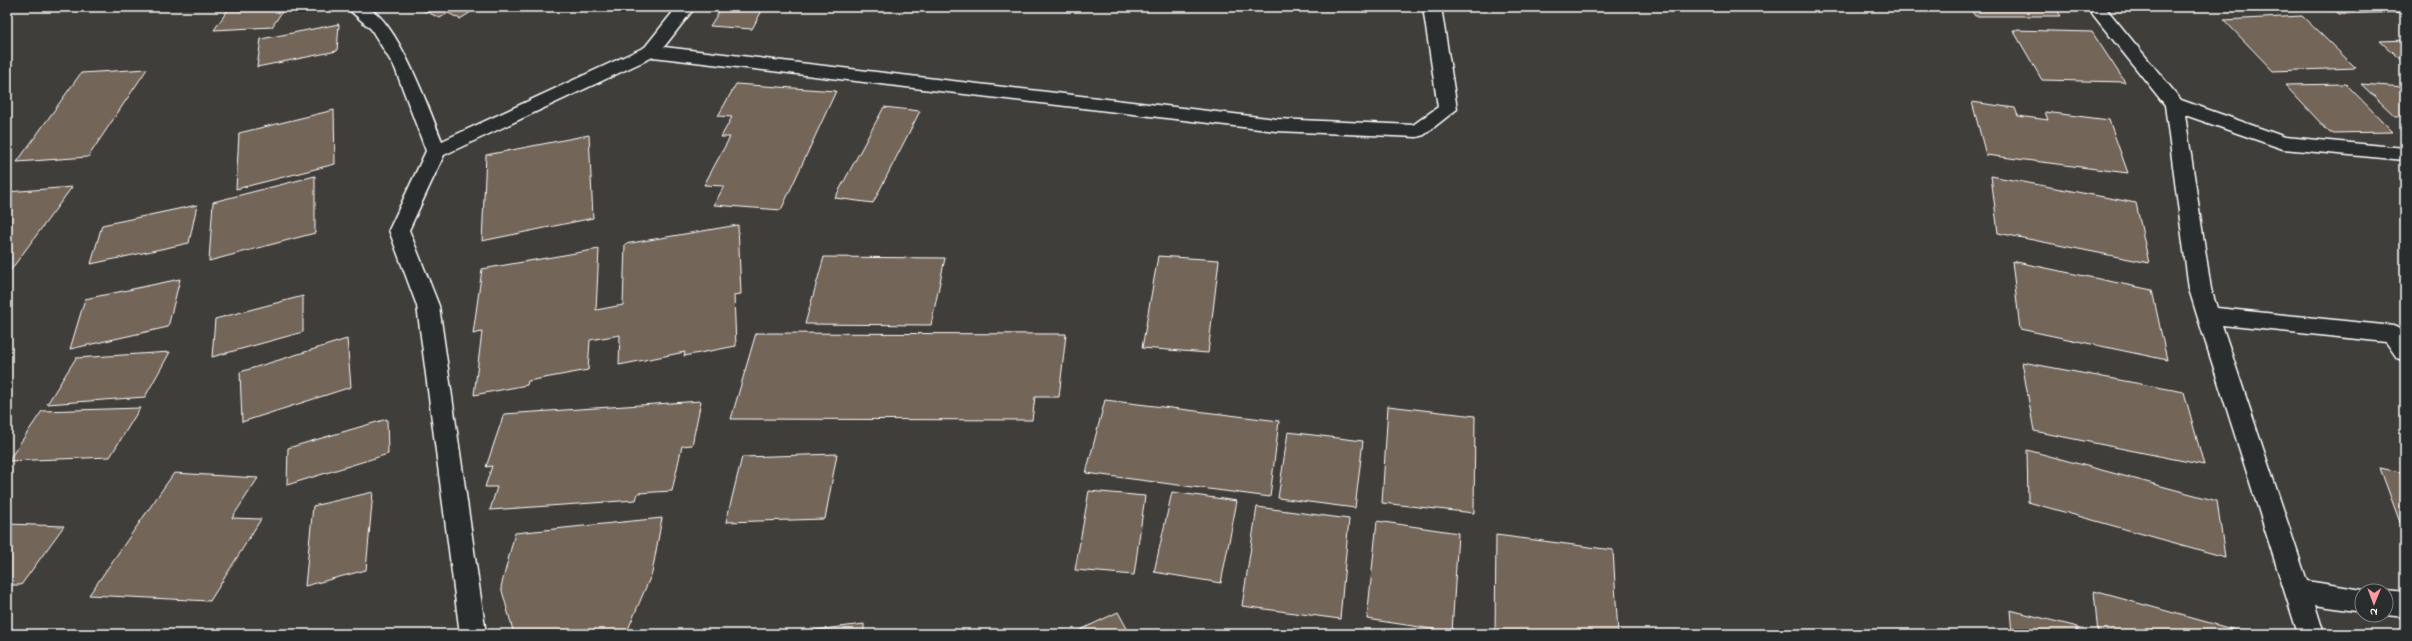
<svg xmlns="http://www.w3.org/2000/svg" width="2412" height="641" font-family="'Indie Flower',sans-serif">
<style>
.building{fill:#736559;stroke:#fff}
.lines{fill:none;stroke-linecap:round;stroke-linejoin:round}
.minor-casing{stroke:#fff;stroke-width:3}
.minor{fill:#2a2d2e;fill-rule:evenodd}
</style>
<rect width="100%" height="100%" fill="#403e3b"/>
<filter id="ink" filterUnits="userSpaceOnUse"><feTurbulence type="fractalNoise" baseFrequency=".025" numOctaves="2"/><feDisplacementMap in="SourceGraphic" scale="8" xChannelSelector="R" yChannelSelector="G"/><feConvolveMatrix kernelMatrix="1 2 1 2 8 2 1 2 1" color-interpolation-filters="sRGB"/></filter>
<g filter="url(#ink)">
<path class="building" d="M 230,7 L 285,7 L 272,27 L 214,30 Z
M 416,7 L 479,7 L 460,19 L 448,13 L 440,18 Z
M 722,7 L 764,7 L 752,29 L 710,26 Z
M 1969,7 L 2055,7 L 2061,16 L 1975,16 Z
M 2331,7 L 2396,7 L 2402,12 L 2339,14 Z
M 2302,16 L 2356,68 L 2273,71 L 2224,20 Z
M 339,24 L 337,51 L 257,67 L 261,39 Z
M 2013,30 L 2092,32 L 2125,82 L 2042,80 Z
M 2405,40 L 2405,64 L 2380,41 Z
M 147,69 L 88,157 L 17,162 L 81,73 Z
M 736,84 L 836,91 L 781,210 L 714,205 L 724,186 L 704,185 L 730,137 L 721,137 L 732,117 L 718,116 Z
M 2346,84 L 2393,132 L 2330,133 L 2285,85 Z
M 2361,84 L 2405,87 L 2405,116 L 2395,116 Z
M 1972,102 L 2015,108 L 2018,116 L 2048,120 L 2045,112 L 2109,120 L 2128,173 L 1986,155 Z
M 884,107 L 920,111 L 873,203 L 835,198 Z
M 334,110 L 335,164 L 236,189 L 239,133 Z
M 589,135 L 593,218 L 482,241 L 486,155 Z
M 315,176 L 315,233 L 209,261 L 213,202 Z
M 1991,176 L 2136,203 L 2149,263 L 1998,233 Z
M 72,187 L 7,275 L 7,192 Z
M 197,205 L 189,243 L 91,264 L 102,225 Z
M 738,225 L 741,294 L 734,295 L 736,346 L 684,356 L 685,352 L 619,365 L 620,335 L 590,340 L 588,370 L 528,381 L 527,385 L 474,395 L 482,332 L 473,334 L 482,269 L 599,249 L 596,310 L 623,305 L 625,244 Z
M 1158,256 L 1219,260 L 1208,353 L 1142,348 Z
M 824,257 L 945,258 L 931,325 L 805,324 Z
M 2012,261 L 2152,290 L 2167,360 L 2020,329 Z
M 180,279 L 168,327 L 70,349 L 85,299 Z
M 303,296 L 303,332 L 212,357 L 215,319 Z
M 756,333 L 1066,334 L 1059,397 L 1035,397 L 1032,420 L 731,419 Z
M 347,339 L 351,387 L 242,422 L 240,372 Z
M 170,352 L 145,397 L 47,404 L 76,358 Z
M 2022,362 L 2184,392 L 2204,465 L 2034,431 Z
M 1105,400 L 1279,421 L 1270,497 L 1086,473 Z
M 701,401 L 692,445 L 682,446 L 672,491 L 638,493 L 636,500 L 490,510 L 497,487 L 485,487 L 492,466 L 486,467 L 504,414 Z
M 1388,406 L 1475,416 L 1474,513 L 1382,503 Z
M 140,408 L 110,457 L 8,461 L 42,411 Z
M 387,419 L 388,454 L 287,485 L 288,448 Z
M 1288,432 L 1363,441 L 1355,508 L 1278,498 Z
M 2027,450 L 2217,501 L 2225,557 L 2028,502 Z
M 837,454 L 825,519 L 726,522 L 742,457 Z
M 2380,468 L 2405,473 L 2405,536 Z
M 174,473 L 258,478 L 232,518 L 261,519 L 210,601 L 89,595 Z
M 1089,491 L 1145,496 L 1134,575 L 1075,570 Z
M 373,492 L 366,570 L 305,586 L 313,506 Z
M 1172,492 L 1237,501 L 1221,583 L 1154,572 Z
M 1257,507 L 1349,519 L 1340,619 L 1242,606 Z
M 662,518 L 652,573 L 626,634 L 514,634 L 501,587 L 515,533 Z
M 1377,521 L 1458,533 L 1452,632 L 1367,619 Z
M 7,524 L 64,526 L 21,585 L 7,585 Z
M 1496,535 L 1613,550 L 1618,634 L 1495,634 Z
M 2094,591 L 2250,634 L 2098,634 Z
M 2010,610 L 2078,627 L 2079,634 L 2012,634 Z
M 1118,612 L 1130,634 L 1072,634 Z
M 864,624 L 864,634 L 783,634 Z"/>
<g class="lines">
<defs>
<path id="minor" d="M 346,7 C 352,7 359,6 365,7 C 396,15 430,112 442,141 L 645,47 L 677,7 L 695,7 L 664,47 L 1276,119 L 1413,125 L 1438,107 L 1423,7 L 1441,7 L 1457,109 L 1424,135 L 1417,137 L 1276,131 L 653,57 L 444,155 L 409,230 L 439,306 L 486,634 L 460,634 L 417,306 L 389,230 L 426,151 L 395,68 L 371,29 Z
M 2087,7 L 2105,7 L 2181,100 L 2285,137 L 2405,148 L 2405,160 L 2283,149 L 2185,115 L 2211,289 L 2217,308 L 2393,326 C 2409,331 2405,346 2405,361 L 2397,358 L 2386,342 L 2222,325 L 2307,581 L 2369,591 L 2362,591 L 2362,612 L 2315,605 L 2324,634 L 2298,634 L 2197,315 L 2189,289 L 2165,105 Z
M 2386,591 L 2405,593 L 2405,617 L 2386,615 Z"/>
</defs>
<use href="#minor" class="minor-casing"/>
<use href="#minor" class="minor"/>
</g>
</g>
<rect width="2412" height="641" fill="none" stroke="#2a2d2e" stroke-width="24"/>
<rect x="12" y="12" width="2388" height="617" fill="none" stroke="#fff" stroke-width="1.5" filter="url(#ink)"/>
<g transform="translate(2374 603) rotate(181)"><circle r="19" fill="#2a2d2e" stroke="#7f8182"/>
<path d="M0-3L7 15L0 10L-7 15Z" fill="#ff9aa2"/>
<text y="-6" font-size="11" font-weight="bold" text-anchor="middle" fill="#ffffff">N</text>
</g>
</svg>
